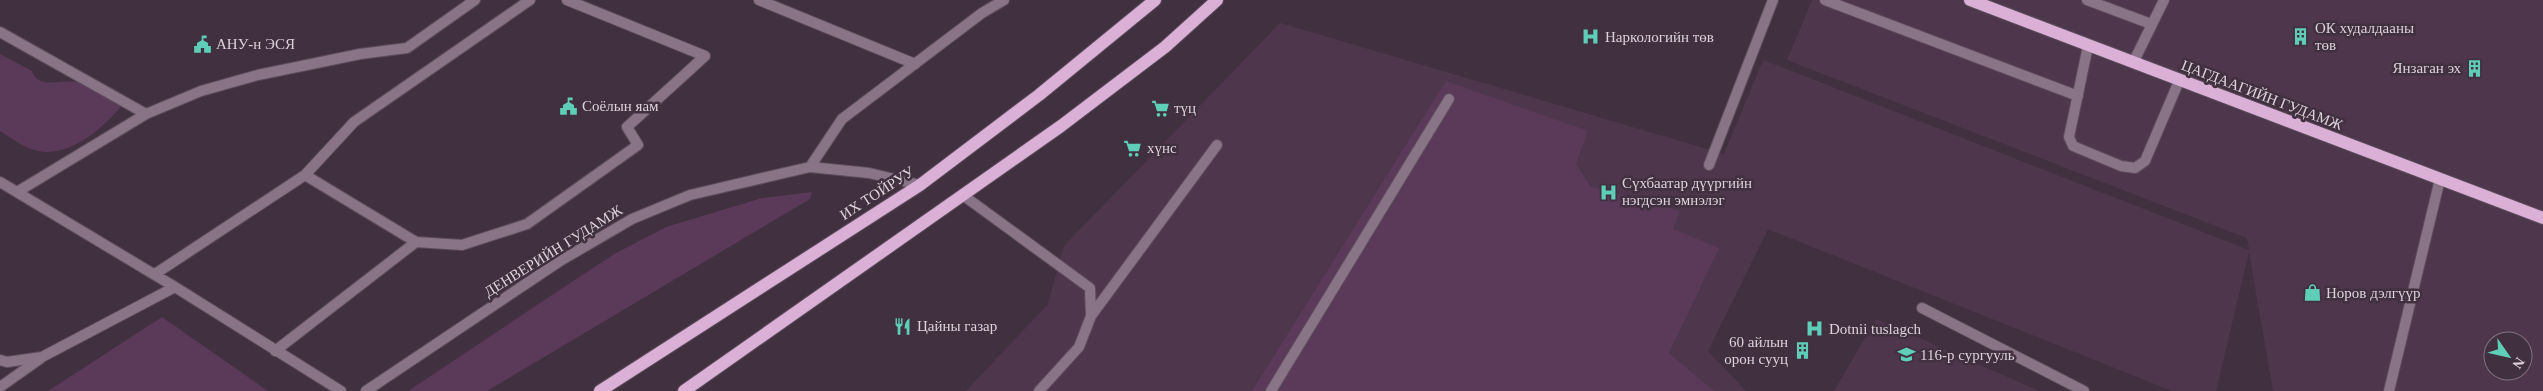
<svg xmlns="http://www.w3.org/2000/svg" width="2543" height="391" font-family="'Times New Roman',serif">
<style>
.built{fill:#4e374d;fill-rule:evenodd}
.green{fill:#5a3a58}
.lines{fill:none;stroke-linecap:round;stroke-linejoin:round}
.service-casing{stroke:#5d4d5c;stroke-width:12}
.minor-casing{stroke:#5d4d5c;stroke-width:12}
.tertiary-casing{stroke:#5d4d5c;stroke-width:12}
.primary-casing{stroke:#5d4d5c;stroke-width:14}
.service{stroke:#897487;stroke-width:10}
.minor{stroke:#897487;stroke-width:10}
.tertiary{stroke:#897487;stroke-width:10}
.primary{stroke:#dab0d7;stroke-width:12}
.labels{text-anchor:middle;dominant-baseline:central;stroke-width:5;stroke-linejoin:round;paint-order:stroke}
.poi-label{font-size:15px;fill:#ddd2dc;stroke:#413040;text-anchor:start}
.street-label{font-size:15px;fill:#ddd2dc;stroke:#413040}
</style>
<rect width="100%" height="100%" fill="#413040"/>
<path class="built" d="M 1812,0 L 2543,0 L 2543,391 L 2273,391 L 2249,252 L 2216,391 L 2172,391 L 1768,229 L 1708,351 L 1746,391 L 966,391 L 1048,304 L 1064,246 L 1280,23 L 1724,154 L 1763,60 L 2249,250 L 2247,238 L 1787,60 ZM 2493,341 L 2523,341 L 2523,371 L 2493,371 Z
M 1876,319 L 2039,391 L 1834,391 Z"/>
<path class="green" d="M 0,54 L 32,71 C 39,91 62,78 77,82 C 93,88 108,97 123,104 C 104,128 68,160 34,150 C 23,147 10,137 0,131 Z
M 1446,81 L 1588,131 L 1576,164 L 1590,186 L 1680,211 L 1673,229 L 1719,248 L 1669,353 L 1714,391 L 1252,391 Z
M 812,192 L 810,199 L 487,391 L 408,391 L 570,283 L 616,253 L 666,227 L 762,198 Z
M 162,317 L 268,391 L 48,391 Z"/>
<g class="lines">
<defs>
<path id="service" d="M 530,0 L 354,122 L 305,175 L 416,242 L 462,245 L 527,224 L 638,145 L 627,127 L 705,56 L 567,0
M 759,0 L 915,64
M 1825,0 L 2078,96
M 2087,0 L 2151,24
M 0,32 L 146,114
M 2088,46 L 2069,137 L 2073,146 L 2121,166 L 2135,168 L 2145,161 L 2179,81
M 1709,165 L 1773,0
M 0,182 L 175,287 L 341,391
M 17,192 L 146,114 L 201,91 L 258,75 L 360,54 L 407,48 L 475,0
M 964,196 L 1090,288 L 1091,316 L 1079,347 L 1039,391
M 155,274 L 305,175
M 1922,308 L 2084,391
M 1091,316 L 1217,145
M 275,351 L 416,242
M 0,360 L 7,362 L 42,357 L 175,287
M 0,387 L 41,358
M 1271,391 L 1449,99"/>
<path id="minor" d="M 2133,63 L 2164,0
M 810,167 L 842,119 L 982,13 L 1004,0
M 2389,391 L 2440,179"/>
<path id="tertiary" d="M 366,391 L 560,261 L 632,219 L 690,195 L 810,167 L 869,173 L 920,185"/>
<path id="primary" d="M 1970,0 L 2543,218
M 600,391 L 920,185 L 1039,95 L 1155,0
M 684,391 L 1061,126 L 1165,47 L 1217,0"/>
</defs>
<use href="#service" class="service-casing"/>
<use href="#minor" class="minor-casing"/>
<use href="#tertiary" class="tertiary-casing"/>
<use href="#primary" class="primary-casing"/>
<use href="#service" class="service"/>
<use href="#minor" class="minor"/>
<use href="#tertiary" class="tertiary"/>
<use href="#primary" class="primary"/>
</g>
<defs>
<symbol id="hospital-bare" viewBox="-9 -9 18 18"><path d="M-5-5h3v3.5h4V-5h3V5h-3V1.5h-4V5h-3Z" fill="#5eceb8" stroke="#413040" stroke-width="2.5" paint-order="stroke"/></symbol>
<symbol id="building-bare" viewBox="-9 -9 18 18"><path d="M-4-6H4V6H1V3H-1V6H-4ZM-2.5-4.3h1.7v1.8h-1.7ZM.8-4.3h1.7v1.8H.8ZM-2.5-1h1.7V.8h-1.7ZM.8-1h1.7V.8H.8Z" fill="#5eceb8" stroke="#413040" stroke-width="2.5" paint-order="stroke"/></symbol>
<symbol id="civic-bare" viewBox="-9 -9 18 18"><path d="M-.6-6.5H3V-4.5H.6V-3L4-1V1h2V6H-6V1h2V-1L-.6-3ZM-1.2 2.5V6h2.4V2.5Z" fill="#5eceb8" stroke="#413040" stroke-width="2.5" paint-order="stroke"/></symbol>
<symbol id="supermarket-bare" viewBox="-9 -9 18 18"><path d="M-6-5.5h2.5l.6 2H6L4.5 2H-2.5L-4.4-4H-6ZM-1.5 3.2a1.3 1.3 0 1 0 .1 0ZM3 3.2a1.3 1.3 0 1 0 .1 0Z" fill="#5eceb8" stroke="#413040" stroke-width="2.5" paint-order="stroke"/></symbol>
<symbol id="shop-bare" viewBox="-9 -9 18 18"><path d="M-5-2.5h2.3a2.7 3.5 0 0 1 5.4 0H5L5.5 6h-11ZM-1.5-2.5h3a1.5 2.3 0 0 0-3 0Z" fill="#5eceb8" stroke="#413040" stroke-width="2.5" paint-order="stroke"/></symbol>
<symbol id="restaurant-bare" viewBox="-9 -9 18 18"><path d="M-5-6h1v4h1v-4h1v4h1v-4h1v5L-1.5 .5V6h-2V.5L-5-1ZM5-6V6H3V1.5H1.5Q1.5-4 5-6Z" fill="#5eceb8" stroke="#413040" stroke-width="2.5" paint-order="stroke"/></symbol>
<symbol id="school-bare" viewBox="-9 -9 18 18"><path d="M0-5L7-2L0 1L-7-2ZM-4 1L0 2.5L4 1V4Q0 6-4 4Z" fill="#5eceb8" stroke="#413040" stroke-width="2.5" paint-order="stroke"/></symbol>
</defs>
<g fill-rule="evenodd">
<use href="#hospital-bare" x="1578" y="24" width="25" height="25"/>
<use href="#building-bare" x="2288" y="24" width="25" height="25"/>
<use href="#civic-bare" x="190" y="32" width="25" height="25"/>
<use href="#building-bare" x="2462" y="56" width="25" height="25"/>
<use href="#civic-bare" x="556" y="94" width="25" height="25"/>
<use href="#supermarket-bare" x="1148" y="96" width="25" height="25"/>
<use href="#supermarket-bare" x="1120" y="136" width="25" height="25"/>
<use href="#hospital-bare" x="1596" y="180" width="25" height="25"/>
<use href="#shop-bare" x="2300" y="280" width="25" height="25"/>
<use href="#restaurant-bare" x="890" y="314" width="25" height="25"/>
<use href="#hospital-bare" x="1802" y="316" width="25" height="25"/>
<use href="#building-bare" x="1790" y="338" width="25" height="25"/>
<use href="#school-bare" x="1894" y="342" width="25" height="25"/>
</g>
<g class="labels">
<g class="poi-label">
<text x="2315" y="28">ОК худалдааны<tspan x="2315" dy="17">төв</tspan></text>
<text x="1605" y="37">Наркологийн төв</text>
<text x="216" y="44">АНУ-н ЭСЯ</text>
<text x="2461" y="68" text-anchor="end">Янзаган эх</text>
<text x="582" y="106">Соёлын яам</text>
<text x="1174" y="108">түц</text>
<text x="1147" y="148">хүнс</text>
<text x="1622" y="183">Сүхбаатар дүүргийн<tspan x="1622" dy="17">нэгдсэн эмнэлэг</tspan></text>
<text x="2326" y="293">Норов дэлгүүр</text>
<text x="917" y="326">Цайны газар</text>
<text x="1829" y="329">Dotnii tuslagch</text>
<text x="1788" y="342" text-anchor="end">60 айлын<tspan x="1788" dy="17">орон сууц</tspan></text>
<text x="1920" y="355">116-р сургууль</text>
</g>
<g class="street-label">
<text transform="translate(2262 95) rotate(21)">ЦАГДААГИЙН ГУДАМЖ</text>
<text transform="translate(877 193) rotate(-33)">ИХ ТОЙРУУ</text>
<text transform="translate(553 251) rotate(-32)">ДЕНВЕРИЙН ГУДАМЖ</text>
</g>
</g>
<g transform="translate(2508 356) rotate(124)"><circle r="24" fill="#413040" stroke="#7f717e"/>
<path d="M0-4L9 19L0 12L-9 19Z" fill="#5eceb8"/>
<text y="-8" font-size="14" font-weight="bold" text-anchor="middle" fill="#ddd2dc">N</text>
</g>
</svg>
